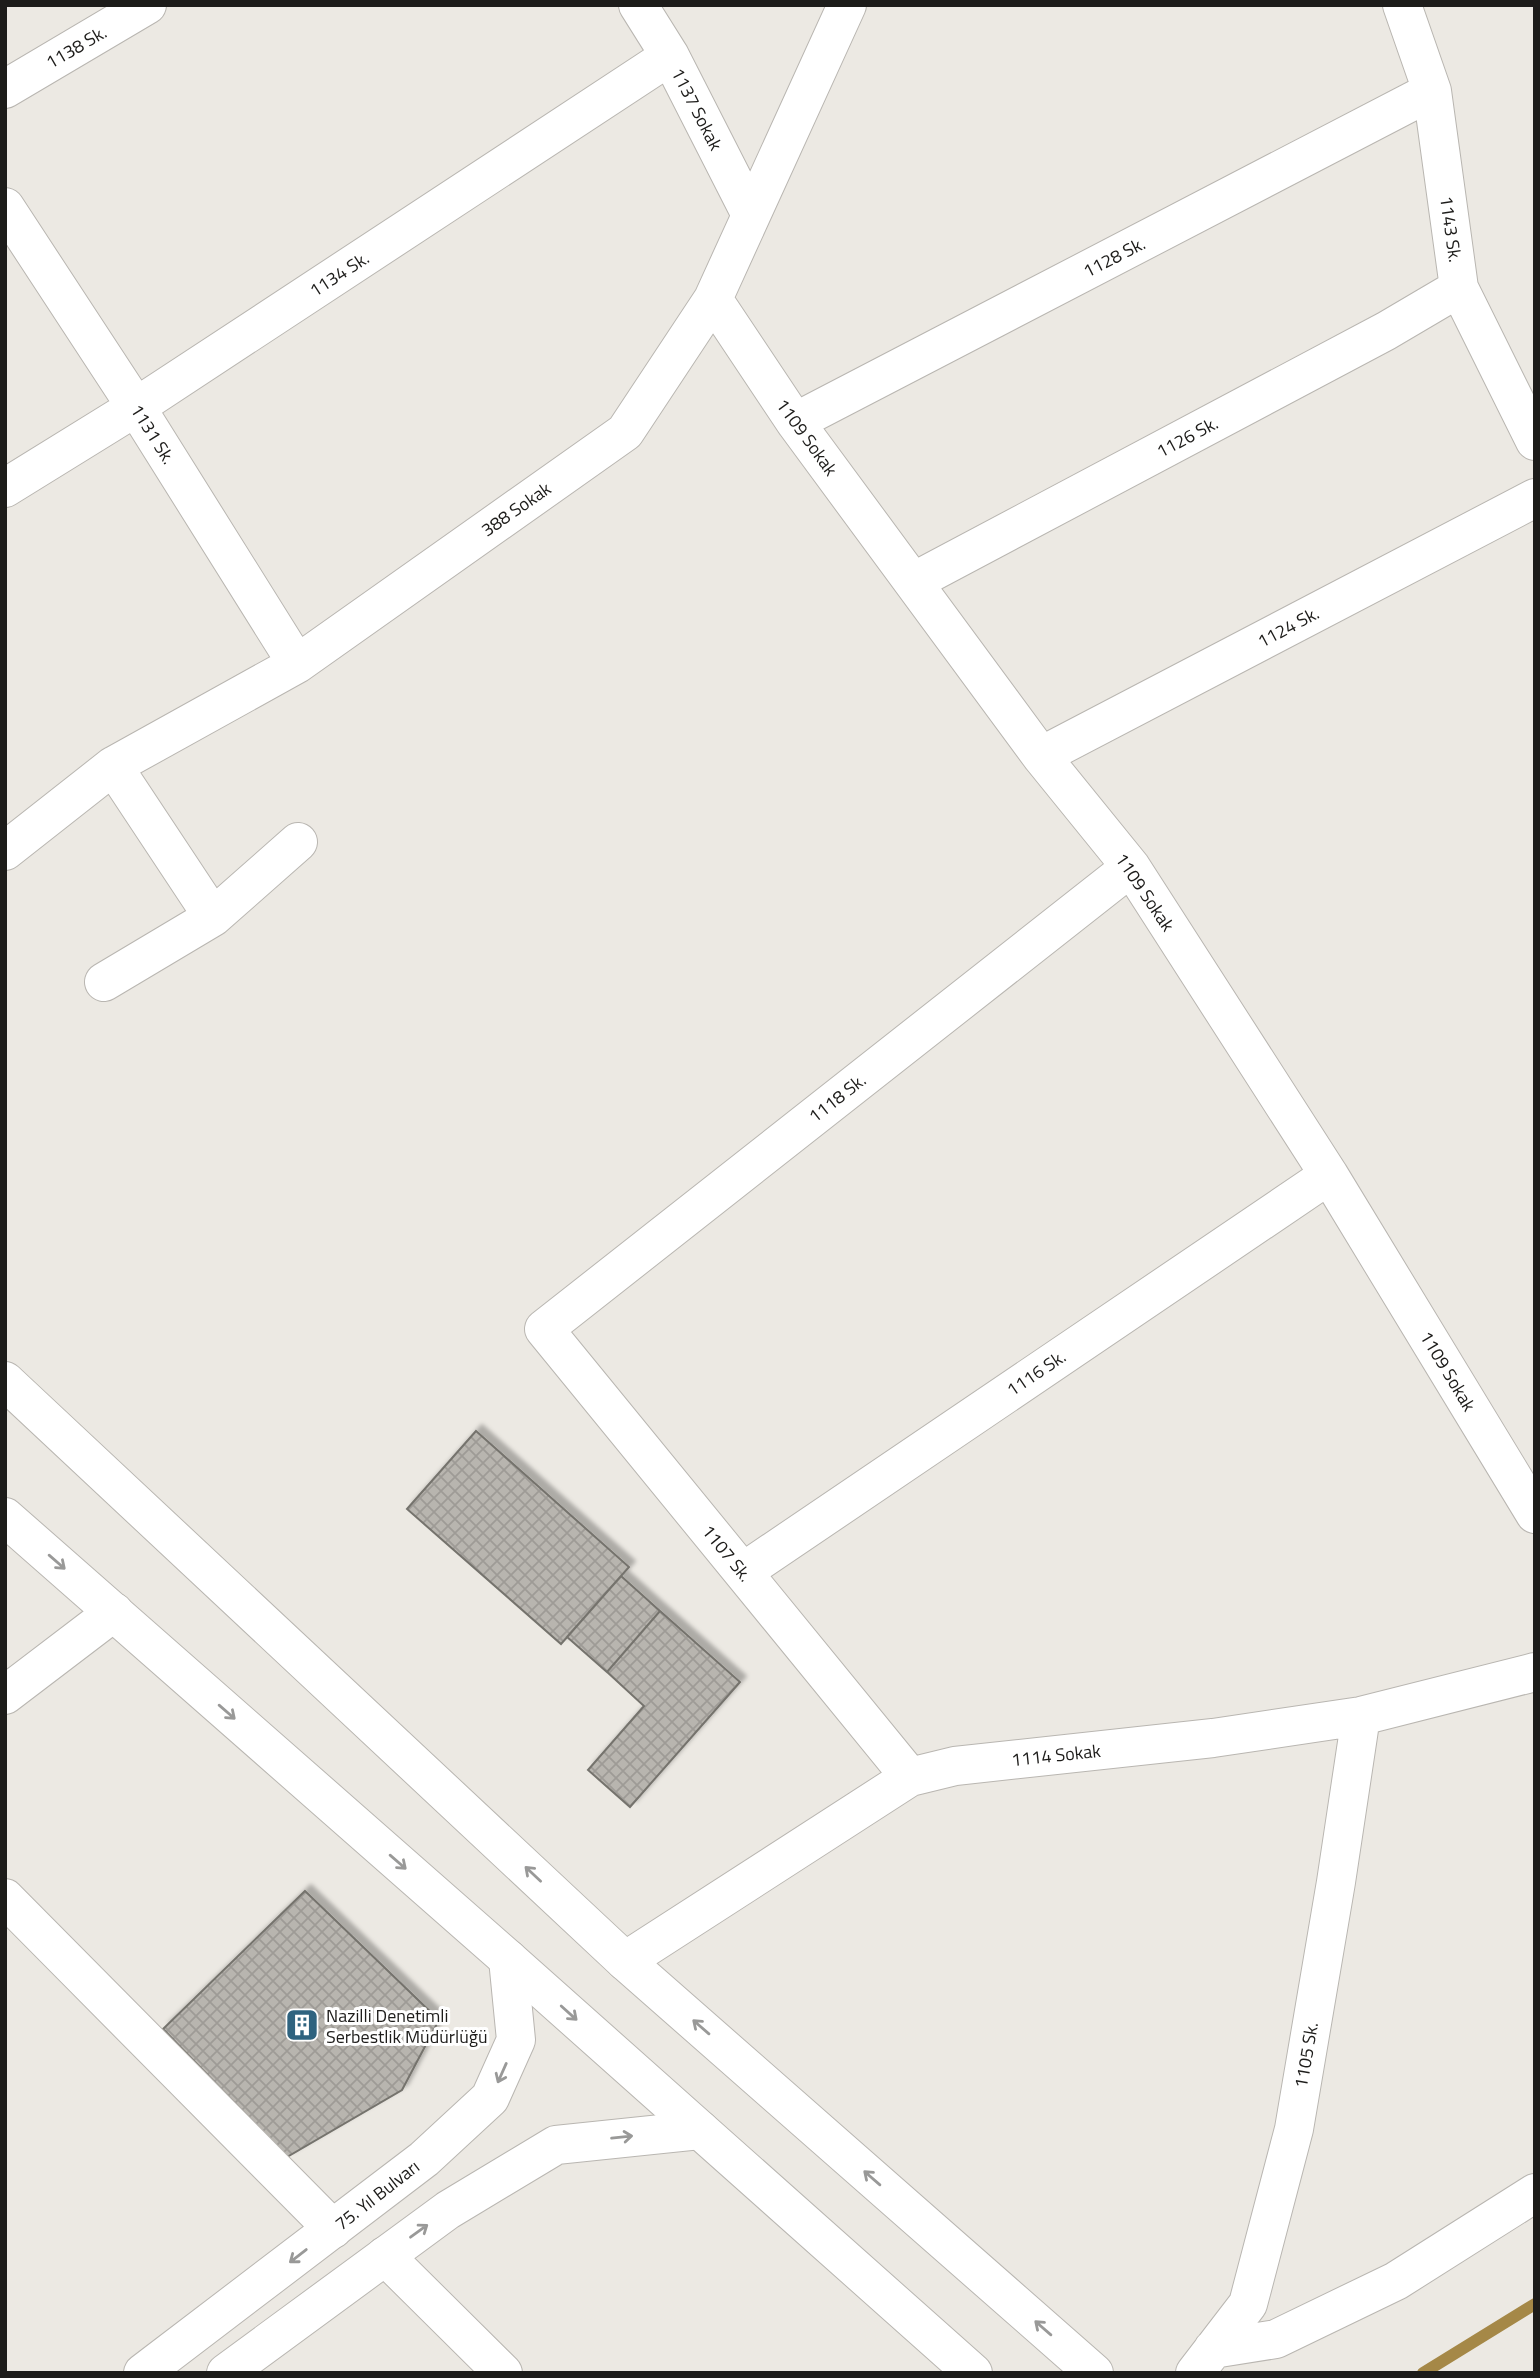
<svg xmlns="http://www.w3.org/2000/svg" width="1540" height="2378" font-family="'Titillium Web',sans-serif">
<style>
.lines{fill:none;stroke-linecap:round;stroke-linejoin:round}
.stream{stroke:#a58847;stroke-width:12}
.building{fill:url(#building-cross-hatch);stroke:#75736d;stroke-width:2;filter:url(#shadow)}
.street-casing{stroke:#b9b6b1;stroke-width:40}
.secondary-casing{stroke:#b9b6b1;stroke-width:40}
.highway-casing{stroke:#b9b6b1;stroke-width:40}
.street{stroke:#fff;stroke-width:38}
.secondary{stroke:#fff;stroke-width:38}
.highway{stroke:#fff;stroke-width:38}
.oneway{stroke:#999998}
.labels{text-anchor:middle;dominant-baseline:central;stroke-width:6;stroke-linejoin:round;paint-order:stroke}
.street-label{font-size:18px;fill:#1d1c1a;stroke:#fff}
.poi-label{font-size:18px;fill:#1d1c1a;stroke:#fff;text-anchor:start}
</style>
<defs>
<pattern id="building-cross-hatch" width="8" height="8" patternUnits="userSpaceOnUse" patternTransform="scale(1.75)"><rect width="8" height="8" fill="#b8b5af"/><path d="M0 0l8 8M0 8l8-8" fill="none" stroke="#9e9b96"/></pattern>
<filter id="shadow"><feDropShadow dx="6" dy="-6" stdDeviation="2" flood-color="#0004"/></filter>
</defs>
<rect width="100%" height="100%" fill="#ece9e3"/>
<g class="lines">
<path class="stream" d="M 1423,2373 L 1535,2304"/>
</g>
<path class="building" d="M 476,1431 L 629,1567 L 561,1644 L 407,1509 Z
M 621,1576 L 660,1611 L 607,1672 L 567,1637 Z
M 660,1611 L 740,1682 L 630,1807 L 588,1770 L 644,1706 L 607,1672 Z
M 305,1891 L 439,2020 L 402,2090 L 287,2157 L 163,2029 Z"/>
<g class="lines">
<defs>
<path id="street" d="M 638,5 L 670,56 L 751,215
M 1402,5 L 1432,91 L 1459,288 L 1535,441
M 5,89 L 147,5
M 5,207 L 136,407 L 297,664
M 713,299 L 795,422 L 1041,756 L 1131,867 L 1329,1175 L 1535,1514
M 795,422 L 1432,91
M 5,488 L 136,407 L 670,56
M 913,582 L 1386,331 L 1459,288
M 1041,756 L 1535,498
M 113,766 L 213,917
M 5,851 L 113,766 L 297,664 L 625,432 L 713,299 L 847,5
M 104,982 L 213,917 L 298,842
M 743,1572 L 1329,1175
M 5,1695 L 114,1612
M 910,1777 L 544,1329 L 1131,867
M 5,1898 L 333,2229
M 625,1961 L 910,1777 L 955,1766 L 1213,1738 L 1361,1716 L 1535,1672
M 385,2256 L 503,2373
M 1213,2349 L 1276,2339 L 1396,2281 L 1535,2193
M 1195,2373 L 1248,2304 L 1294,2129 L 1336,1882 L 1361,1716"/>
<path id="secondary" d="M 143,2373 L 424,2159 L 490,2098 L 516,2040 L 508,1959
M 226,2373 L 448,2210 L 556,2145 L 700,2130"/>
<path id="highway" d="M 5,1381 L 625,1961 L 1094,2373
M 5,1517 L 508,1959 L 973,2373"/>
</defs>
<use href="#street" class="street-casing"/>
<use href="#secondary" class="secondary-casing"/>
<use href="#highway" class="highway-casing"/>
<use href="#street" class="street"/>
<use href="#secondary" class="secondary"/>
<use href="#highway" class="highway"/>
</g>
<defs><path id="oneway-shaft" d="M-6 0H5M1.5-3L5.5 0L1.5 3" fill="none" stroke-width="1.6" stroke-linecap="round" stroke-linejoin="round" transform="scale(1.75)"/></defs>
<g class="oneway">
<use href="#oneway-shaft" transform="translate(57 1562) rotate(41)"/>
<use href="#oneway-shaft" transform="translate(227 1712) rotate(41)"/>
<use href="#oneway-shaft" transform="translate(398 1862) rotate(41)"/>
<use href="#oneway-shaft" transform="translate(533 1874) rotate(-137)"/>
<use href="#oneway-shaft" transform="translate(569 2013) rotate(42)"/>
<use href="#oneway-shaft" transform="translate(701 2027) rotate(-139)"/>
<use href="#oneway-shaft" transform="translate(502 2073) rotate(114)"/>
<use href="#oneway-shaft" transform="translate(622 2137) rotate(-6)"/>
<use href="#oneway-shaft" transform="translate(872 2178) rotate(-139)"/>
<use href="#oneway-shaft" transform="translate(419 2231) rotate(-36)"/>
<use href="#oneway-shaft" transform="translate(298 2256) rotate(142)"/>
<use href="#oneway-shaft" transform="translate(1043 2328) rotate(-139)"/>
</g>
<defs>
<symbol id="building-square" viewBox="-11 -11 22 22"><rect x="-9" y="-9" width="18" height="18" rx="4" fill="#2f637f" stroke="#fff"/><path d="M-4-6H4V6H1V3H-1V6H-4ZM-2.5-4.3h1.7v1.8h-1.7ZM.8-4.3h1.7v1.8H.8ZM-2.5-1h1.7V.8h-1.7ZM.8-1h1.7V.8H.8Z" fill="#fff"/></symbol>
</defs>
<g fill-rule="evenodd">
<use href="#building-square" x="283" y="2006" width="38" height="38"/>
</g>
<g class="labels">
<g class="street-label">
<text transform="translate(76 47) rotate(-30)">1138 Sk.</text>
<text transform="translate(697 109) rotate(63)">1137 Sokak</text>
<text transform="translate(1451 229) rotate(82)">1143 Sk.</text>
<text transform="translate(1114 257) rotate(-27)">1128 Sk.</text>
<text transform="translate(339 274) rotate(-33)">1134 Sk.</text>
<text transform="translate(153 434) rotate(58)">1131 Sk.</text>
<text transform="translate(807 437) rotate(54)">1109 Sokak</text>
<text transform="translate(1187 437) rotate(-28)">1126 Sk.</text>
<text transform="translate(516 509) rotate(-35)">388 Sokak</text>
<text transform="translate(1288 627) rotate(-28)">1124 Sk.</text>
<text transform="translate(1145 892) rotate(56)">1109 Sokak</text>
<text transform="translate(837 1098) rotate(-38)">1118 Sk.</text>
<text transform="translate(1448 1371) rotate(59)">1109 Sokak</text>
<text transform="translate(1036 1373) rotate(-34)">1116 Sk.</text>
<text transform="translate(727 1553) rotate(51)">1107 Sk.</text>
<text transform="translate(1056 1755) rotate(-6)">1114 Sokak</text>
<text transform="translate(1306 2055) rotate(-80)">1105 Sk.</text>
<text transform="translate(377 2195) rotate(-38)">75. Yıl Bulvarı</text>
</g>
<g class="poi-label">
<text x="326" y="2015">Nazilli Denetimli<tspan x="326" dy="21">Serbestlik Müdürlüğü</tspan></text>
</g>
</g>
<rect width="1540" height="2378" fill="none" stroke="#1d1c1a" stroke-width="14"/>
</svg>
